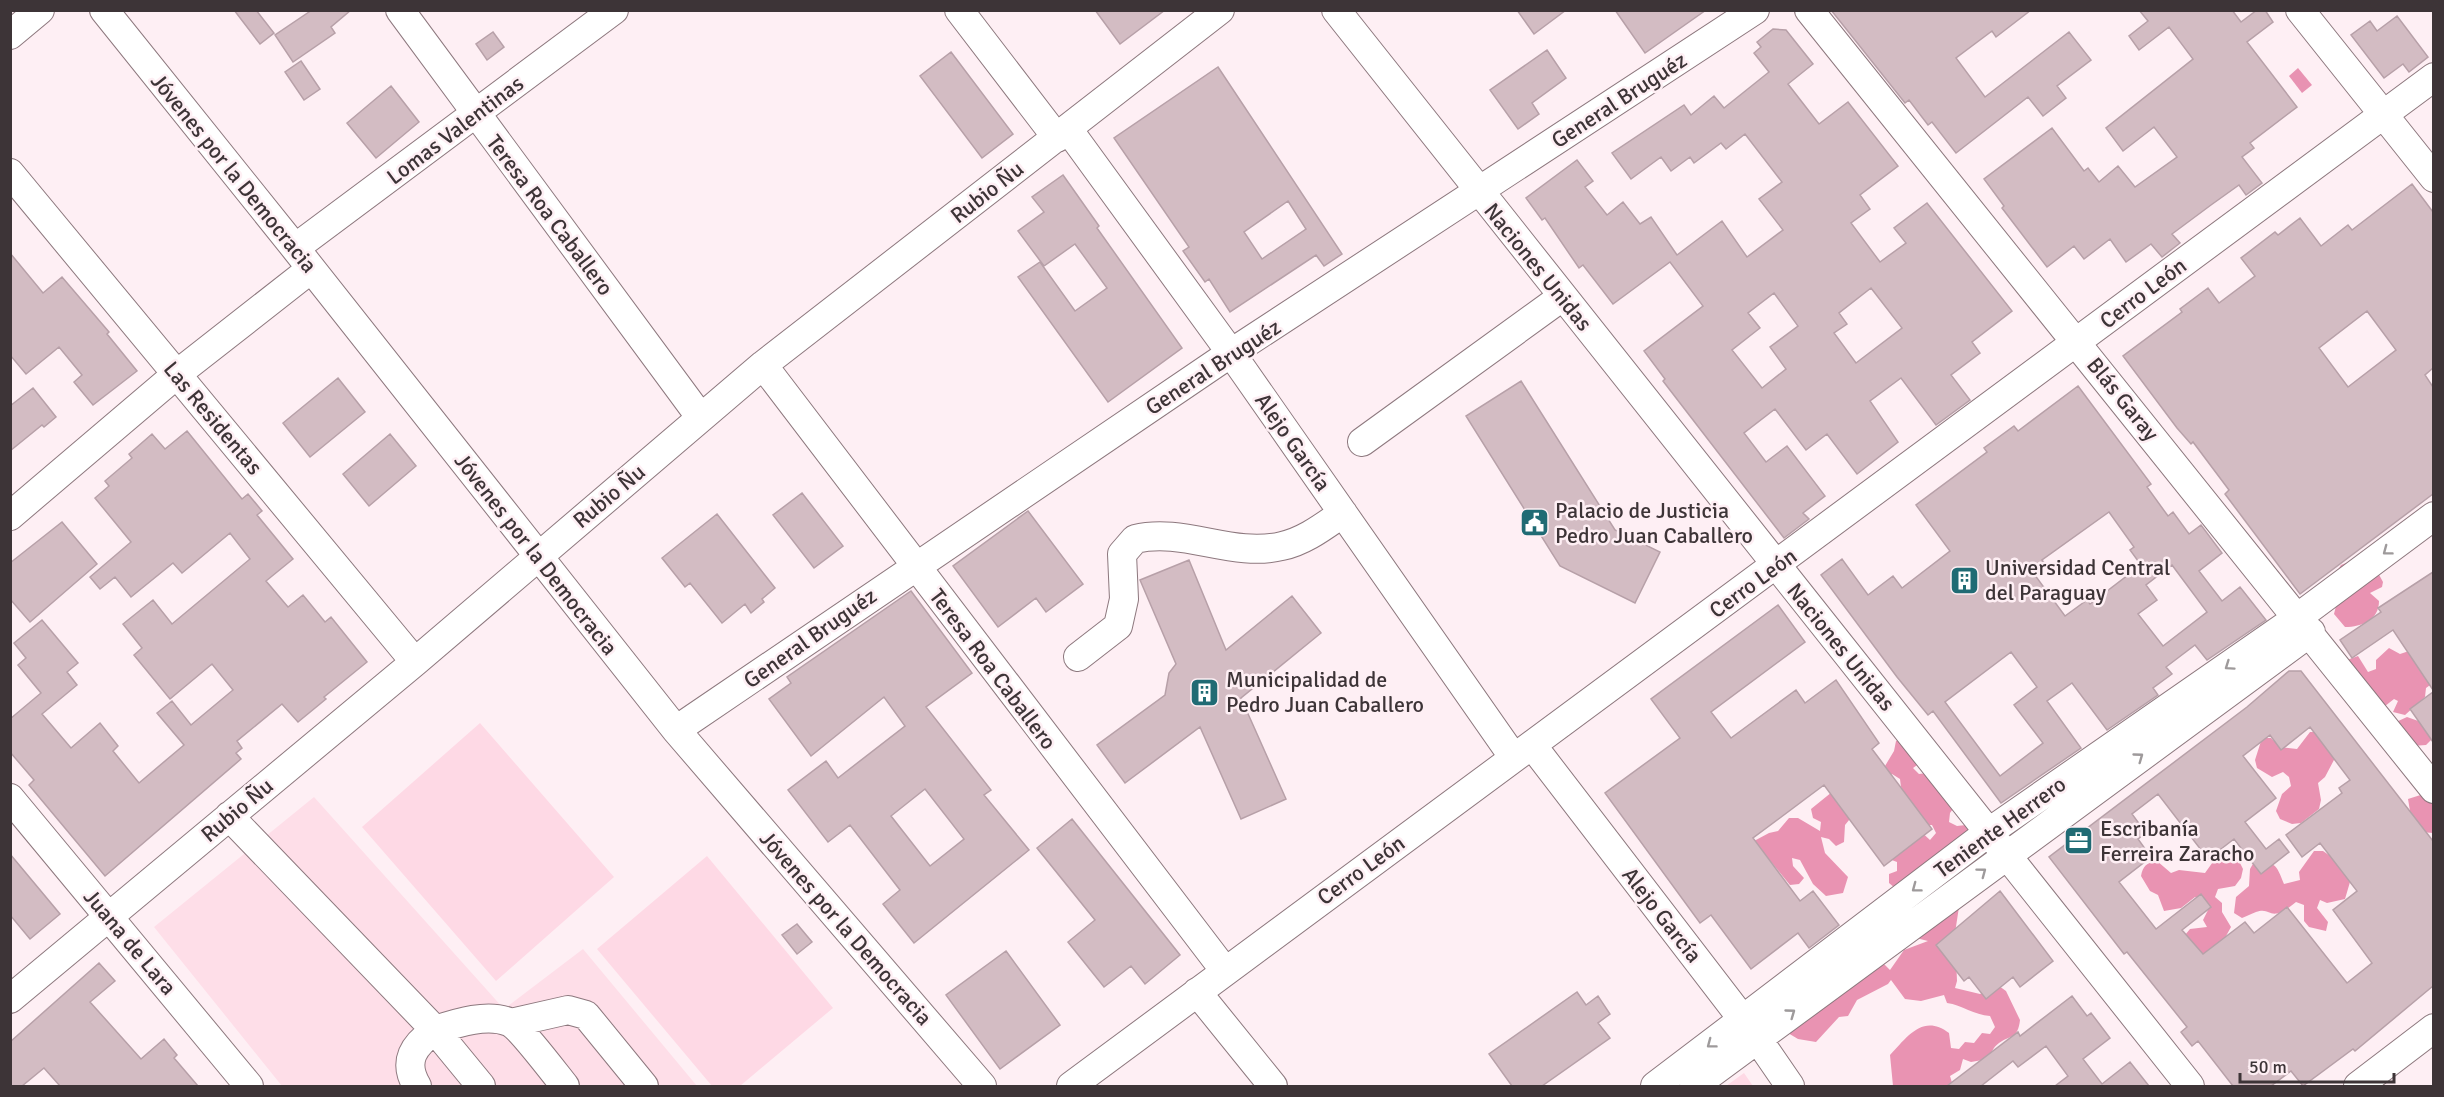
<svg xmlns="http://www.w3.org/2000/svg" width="2444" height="1097" font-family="Signika,sans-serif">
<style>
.built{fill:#fedee8}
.green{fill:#fed9e5}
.forest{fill:#e993b2}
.water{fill:#e892b2}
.building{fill:#d3bcc3;stroke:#b7a0a8;stroke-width:1.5;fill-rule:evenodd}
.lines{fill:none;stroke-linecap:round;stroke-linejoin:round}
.minor-casing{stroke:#8d787e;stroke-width:30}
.minor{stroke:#fff;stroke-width:28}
.oneway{stroke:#9e9a9b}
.labels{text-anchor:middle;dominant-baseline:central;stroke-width:5;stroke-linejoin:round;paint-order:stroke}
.street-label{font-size:22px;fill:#3d3437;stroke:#feeff4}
.poi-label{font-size:22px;fill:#3d3437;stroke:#feeff4;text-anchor:start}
</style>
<rect width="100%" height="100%" fill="#feeff4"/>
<path class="built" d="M 314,797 L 504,1009 L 583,949 L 697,1086 L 282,1086 L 154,927 Z"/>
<path class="green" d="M 480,723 L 614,877 L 496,981 L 362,827 Z
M 707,856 L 833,1008 L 740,1086 L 712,1086 L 597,949 Z
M 1744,1073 L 1753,1086 L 1726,1086 Z"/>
<path class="forest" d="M 2354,560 L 2377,571 L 2383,582 L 2382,587 L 2370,593 L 2379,601 C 2379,620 2362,627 2345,627 L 2334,614 L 2336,606 L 2347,599 L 2336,573 L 2341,565 Z
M 2389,648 L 2400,654 L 2412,650 L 2433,668 L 2433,683 L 2426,688 L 2425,697 L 2405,715 L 2393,712 L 2398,701 L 2394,699 L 2380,710 L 2347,660 L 2358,656 L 2368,672 L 2376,669 L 2376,660 Z
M 2407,717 L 2424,723 L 2433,721 L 2433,738 L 2426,745 L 2412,746 L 2396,722 Z
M 2310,732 L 2315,732 L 2335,758 L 2325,777 L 2318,783 L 2321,800 L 2319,809 L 2301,823 L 2292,824 L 2280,819 L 2276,811 L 2282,794 L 2291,786 L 2289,777 L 2283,772 L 2272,777 L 2257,768 L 2255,760 L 2262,738 L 2271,738 L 2280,747 L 2297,749 Z
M 1905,737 L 1920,763 L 1913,768 L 1919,774 L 1935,772 L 1955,806 L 1950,813 L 1949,822 L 1957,826 L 1966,825 L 1972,830 L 1895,888 L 1889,883 L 1889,874 L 1897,871 L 1897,862 L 1889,859 L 1917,828 L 1930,840 L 1936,833 L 1932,825 L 1924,825 L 1901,787 L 1900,779 L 1892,774 L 1884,777 L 1845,825 L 1844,842 L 1836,846 L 1829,839 L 1821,837 L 1825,853 L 1848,877 L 1843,893 L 1826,896 L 1813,884 L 1800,860 L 1792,858 L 1793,866 L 1804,878 L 1799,884 L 1790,885 L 1754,841 L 1769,833 L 1778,831 L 1789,818 L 1798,818 L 1820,831 L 1821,822 L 1813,818 L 1811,809 L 1832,792 L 1876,764 L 1885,766 L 1894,751 L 1896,741 Z
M 2433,791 L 2433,833 L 2421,832 L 2404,817 L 2410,811 L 2408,799 Z
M 2314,851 L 2323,851 L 2345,866 L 2350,882 L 2345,899 L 2327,903 L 2320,900 L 2317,908 L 2328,922 L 2326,931 L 2309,927 L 2304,921 L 2304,905 L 2296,902 C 2268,925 2273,906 2256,912 C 2251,914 2247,916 2242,918 L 2234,913 L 2236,897 L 2249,886 L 2250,869 L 2254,862 C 2276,862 2276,864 2284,884 L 2300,880 L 2299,872 Z
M 2222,855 L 2239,861 L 2243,869 L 2241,878 L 2235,886 L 2218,889 L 2215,897 L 2222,903 L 2222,912 L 2231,927 L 2210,965 L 2185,935 L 2190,929 L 2207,927 L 2203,920 L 2210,906 L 2204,899 L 2195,897 L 2181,908 L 2164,911 L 2158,895 L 2150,891 L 2141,876 C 2143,866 2146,863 2157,861 L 2171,873 L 2179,870 L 2205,873 L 2215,859 Z
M 1959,907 L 1955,933 L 1957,981 L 1955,988 L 1980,994 L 1999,986 L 2006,991 L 2020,1020 C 2018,1039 2010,1035 1999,1043 C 1992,1048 1992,1053 1988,1059 L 1971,1062 L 1963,1059 L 1960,1070 L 1950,1076 L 1953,1086 L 1893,1086 L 1890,1055 C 1907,1037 1923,1013 1949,1033 L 1951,1048 L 1959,1049 L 1965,1042 L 1974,1043 L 1982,1033 L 1990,1034 L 1995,1027 L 1990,1016 C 1974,1015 1962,1005 1947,1003 L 1944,995 L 1921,1001 L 1905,999 L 1891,980 L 1888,984 L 1857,1000 L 1848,1016 L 1839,1017 L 1816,1042 L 1798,1039 L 1783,1030 L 1881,961 L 1890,970 L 1904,950 L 1928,941 L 1912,937 Z"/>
<path class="water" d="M 2298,68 L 2312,85 L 2302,93 L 2289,76 Z"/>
<path class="building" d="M 234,10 L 256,10 L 274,33 L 260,44 Z
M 312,10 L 351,10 L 331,27 L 335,33 L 293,62 L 275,35 Z
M 1095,10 L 1165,10 L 1120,44 Z
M 1517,10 L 1566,10 L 1534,34 Z
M 1615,10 L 1706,10 L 1645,53 Z
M 1831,10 L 2031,10 L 1996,37 L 1992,31 L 1956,58 L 1985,97 L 2069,32 L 2091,60 L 2057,86 L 2066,98 L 2043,116 L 2028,97 L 1956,153 L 1932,122 L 1928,125 L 1909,100 L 1905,103 Z
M 2139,10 L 2232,10 L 2241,22 L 2257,10 L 2265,10 L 2273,22 L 2247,42 L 2297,107 L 2250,143 L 2254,148 L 2242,157 L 2262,183 L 2246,195 L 2239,185 L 2211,205 L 2172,234 L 2180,243 L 2162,257 L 2151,244 L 2126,262 L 2110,239 L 2084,259 L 2074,246 L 2047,267 L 2002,208 L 2004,206 L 1984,179 L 2052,128 L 2084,171 L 2088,168 L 2099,182 L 2118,166 L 2135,187 L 2177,157 L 2154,127 L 2123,151 L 2106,128 L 2193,59 L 2169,27 L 2139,50 L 2129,36 L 2148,21 Z
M 2397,16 L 2428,57 L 2409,72 L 2403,64 L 2384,78 L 2351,35 L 2370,21 L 2377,31 Z
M 1773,29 L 1786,30 L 1813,64 L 1788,84 L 1819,124 L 1848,102 L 1898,166 L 1860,195 L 1870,209 L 1851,223 L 1880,262 L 1906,243 L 1894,228 L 1927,203 L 2012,311 L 1972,342 L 1980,353 L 1951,375 L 1970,400 L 1936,425 L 1901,378 L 1870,401 L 1898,442 L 1857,474 L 1827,434 L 1806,450 L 1775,409 L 1744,433 L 1766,462 L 1787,446 L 1825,496 L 1803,513 L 1809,519 L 1784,538 L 1663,381 L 1665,379 L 1644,351 L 1703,306 L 1670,262 L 1613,304 L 1583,265 L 1579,268 L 1545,218 L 1542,220 L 1526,198 L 1577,160 L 1593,181 L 1585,187 L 1607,215 L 1623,202 L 1640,224 L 1651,217 L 1677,255 L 1722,221 L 1747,257 L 1783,230 L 1759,199 L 1782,182 L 1745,134 L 1726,149 L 1721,143 L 1694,163 L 1690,157 L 1671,171 L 1661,157 L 1631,179 L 1612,153 L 1684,105 L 1691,115 L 1714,96 L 1724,108 L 1769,72 L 1754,53 L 1761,47 L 1757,42 ZM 1871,288 L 1902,328 L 1856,363 L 1834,333 L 1847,324 L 1839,313 ZM 1774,293 L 1798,326 L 1770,347 L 1786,369 L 1762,388 L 1732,350 L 1760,328 L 1748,313 Z
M 493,32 L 504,47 L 487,60 L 476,44 Z
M 1547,50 L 1566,78 L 1532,103 L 1539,114 L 1518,129 L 1490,90 Z
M 951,52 L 1013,134 L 982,158 L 920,76 Z
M 301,61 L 320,89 L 304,100 L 285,72 Z
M 1218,67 L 1342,254 L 1324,266 L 1316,255 L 1230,312 L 1209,279 L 1205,282 L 1183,251 L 1189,247 L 1114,138 ZM 1288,201 L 1306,229 L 1262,259 L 1244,232 Z
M 391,86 L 419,122 L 376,158 L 347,123 Z
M 1063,175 L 1099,226 L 1097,228 L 1182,348 L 1108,402 L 1018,277 L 1040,262 L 1075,311 L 1107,288 L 1075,244 L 1044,266 L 1018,231 L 1044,212 L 1032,197 Z
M 2412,184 L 2433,212 L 2433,368 L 2425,375 L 2433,387 L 2433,494 L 2300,594 L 2225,494 L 2229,490 L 2193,442 L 2191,444 L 2177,428 L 2123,356 L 2182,312 L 2180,309 L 2208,288 L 2219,303 L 2255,276 L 2241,258 L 2275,232 L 2278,235 L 2300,218 L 2321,246 L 2348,225 L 2352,230 ZM 2367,311 L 2396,350 L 2348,387 L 2319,348 Z
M 10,253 L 43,293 L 62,277 L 109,332 L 107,334 L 137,371 L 93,405 L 74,382 L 82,375 L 59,347 L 26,374 L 10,355 Z
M 338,378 L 365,412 L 310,457 L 283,423 Z
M 1521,381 L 1615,530 L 1660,552 L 1635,603 L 1560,566 L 1466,416 Z
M 2078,386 L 2151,484 L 2147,487 L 2168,516 L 2173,512 L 2189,534 L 2201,525 L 2222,553 L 2199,571 L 2222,601 L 2240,587 L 2266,620 L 2207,660 L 2195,645 L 2166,667 L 2172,674 L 2153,688 L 2158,695 L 2107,730 L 2072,683 L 2047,701 L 2081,748 L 2001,803 L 1933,711 L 1928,715 L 1897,677 L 1821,575 L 1842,559 L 1868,595 L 1893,576 L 1902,588 L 1950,551 L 1916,505 L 1987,452 L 1984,448 L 2014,426 L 2018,431 ZM 2109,512 L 2134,547 L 2130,550 L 2141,565 L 2090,604 L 2087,600 L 2065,616 L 2034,574 L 2046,565 L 2042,560 ZM 2172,565 L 2207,612 L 2163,646 L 2138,614 L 2157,600 L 2146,585 ZM 2011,652 L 2037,687 L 2014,705 L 2043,743 L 2000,776 L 1945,702 Z
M 33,388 L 56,417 L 44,427 L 42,425 L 10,451 L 10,406 Z
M 187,431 L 242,499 L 248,494 L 262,511 L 257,515 L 293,559 L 266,581 L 288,607 L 303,595 L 325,622 L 331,617 L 367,662 L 324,697 L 326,699 L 298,722 L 282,704 L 237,741 L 242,748 L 236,753 L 241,759 L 105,876 L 29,785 L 34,780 L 10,752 L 10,719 L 41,693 L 18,665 L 26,658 L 14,643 L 42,620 L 78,663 L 67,672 L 77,685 L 42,714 L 71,748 L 100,723 L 118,746 L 113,751 L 139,783 L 184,745 L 157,713 L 172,701 L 191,725 L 233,690 L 212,664 L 170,699 L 134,655 L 142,648 L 123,624 L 153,600 L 172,624 L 250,559 L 230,533 L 182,573 L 173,563 L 131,597 L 115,577 L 100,589 L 90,577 L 131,542 L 95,498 L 109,486 L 105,481 L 132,458 L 129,454 L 152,434 L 165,449 Z
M 390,434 L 416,466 L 369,506 L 343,474 Z
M 802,493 L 843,546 L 814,568 L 773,515 Z
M 1028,511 L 1083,584 L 1046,612 L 1036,598 L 998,627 L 953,566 Z
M 717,514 L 775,588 L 762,599 L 764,602 L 751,613 L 745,604 L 722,623 L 690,583 L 685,587 L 662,558 Z
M 62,522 L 97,564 L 30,622 L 10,599 L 10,563 Z
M 1189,560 L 1226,650 L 1292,596 L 1321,633 L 1241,698 L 1286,799 L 1241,819 L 1200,727 L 1125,783 L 1097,745 L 1165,695 L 1169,673 L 1176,664 L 1140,580 Z
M 2433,572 L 2433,690 L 2393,630 L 2352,658 L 2340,640 L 2381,612 L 2378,608 Z
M 911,591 L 972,673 L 926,707 L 991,790 L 984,795 L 1029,850 L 914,943 L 883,904 L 900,890 L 850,825 L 828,842 L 788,790 L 826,761 L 838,778 L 905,726 L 884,697 L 811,756 L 769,699 L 791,683 L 787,677 ZM 925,789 L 964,839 L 930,866 L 891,816 Z
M 1778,605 L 1805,642 L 1711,712 L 1731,738 L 1796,690 L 1805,703 L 1836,680 L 1879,743 L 1872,749 L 1932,829 L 1884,866 L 1824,785 L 1753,838 L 1800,901 L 1813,891 L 1839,925 L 1809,948 L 1798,933 L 1751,969 L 1711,915 L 1700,923 L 1605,793 L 1680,738 L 1651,699 Z
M 2289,671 L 2301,671 L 2433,841 L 2433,986 L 2355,1051 L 2353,1049 L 2303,1086 L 2291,1071 L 2271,1086 L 2233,1086 L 2198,1041 L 2192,1046 L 2181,1032 L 2187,1027 L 2127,952 L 2124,954 L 2049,857 L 2247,707 ZM 2310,727 L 2350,780 L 2339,788 L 2342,793 L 2286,835 L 2302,857 L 2320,843 L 2357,891 L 2333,910 L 2372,963 L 2347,983 L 2287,907 L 2254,933 L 2245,922 L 2203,954 L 2182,930 L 2211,907 L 2201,894 L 2156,929 L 2119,882 L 2151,857 L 2138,839 L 2146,833 L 2132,814 L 2158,794 L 2208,859 L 2234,839 L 2261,874 L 2289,852 L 2279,839 L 2266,849 L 2245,822 L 2276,798 L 2243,756 L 2270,735 L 2281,750 Z
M 2433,692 L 2433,742 L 2410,709 Z
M 1072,819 L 1180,955 L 1145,984 L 1131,966 L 1104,987 L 1068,942 L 1095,920 L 1037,848 Z
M 10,854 L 60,914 L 30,939 L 10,915 Z
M 2000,891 L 2053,961 L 2020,987 L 2013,977 L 1986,999 L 1969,977 L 1964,981 L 1936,945 Z
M 797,924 L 812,942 L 797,954 L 782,935 Z
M 1006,951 L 1060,1025 L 1000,1069 L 946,995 Z
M 99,963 L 115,981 L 90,1002 L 141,1059 L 164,1039 L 177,1055 L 174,1058 L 198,1086 L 60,1086 L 44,1068 L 22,1086 L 10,1086 L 10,1042 Z
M 1577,992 L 1586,1005 L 1598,996 L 1610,1014 L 1598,1023 L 1610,1038 L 1542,1086 L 1512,1086 L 1489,1054 Z
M 2072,996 L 2087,1016 L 2091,1013 L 2110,1038 L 2083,1059 L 2102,1084 L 2130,1062 L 2149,1086 L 2055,1086 L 2068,1076 L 2046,1046 L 2018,1067 L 2013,1061 L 1981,1086 L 1947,1086 L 2018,1032 L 2020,1036 Z"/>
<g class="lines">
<defs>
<path id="minor" d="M 104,10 L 295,248 L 676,730 L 982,1086
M 400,10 L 701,418
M 959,10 L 1057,138
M 1336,10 L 2190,1086
M 1809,10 L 2434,789
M 2300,10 L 2434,178
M 10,35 L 40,10
M 1068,129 L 1231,353 L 1514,758
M 10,173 L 415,662
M 295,248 L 614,10
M 763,365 L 1225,971
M 1362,442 L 1562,297
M 10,516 L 177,374 L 311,269
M 1078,657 L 1118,626 L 1124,599 L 1122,554 L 1135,539 C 1184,527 1232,558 1282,546 C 1305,541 1324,526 1343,513
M 676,730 L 1231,353 L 1755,10
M 1532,745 L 1757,1038 L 1790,1086
M 10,798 L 249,1086
M 229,816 L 435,1030 C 457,1023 487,1013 509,1022 C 520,1027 556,1075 565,1086
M 1197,992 L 1273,1086
M 10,999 L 415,662 L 763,365 L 1220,10
M 511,1023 L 568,1010 L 586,1015 L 644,1086
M 417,1086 C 402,1061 414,1045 435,1030 L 481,1086
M 1071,1086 L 2434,77
M 1655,1086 L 1989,832 L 2297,618 L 2434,516
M 1694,1086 L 2311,632
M 2358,1086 L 2434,1028"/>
</defs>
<use href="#minor" class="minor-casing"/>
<use href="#minor" class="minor"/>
</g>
<defs><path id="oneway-chevron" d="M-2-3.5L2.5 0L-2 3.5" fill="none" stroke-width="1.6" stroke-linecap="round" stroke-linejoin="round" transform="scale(1.5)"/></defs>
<g class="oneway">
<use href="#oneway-chevron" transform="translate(2387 551) rotate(143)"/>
<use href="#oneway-chevron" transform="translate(2229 666) rotate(145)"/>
<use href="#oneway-chevron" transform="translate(2139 757) rotate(-36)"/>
<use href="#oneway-chevron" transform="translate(1982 872) rotate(-37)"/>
<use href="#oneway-chevron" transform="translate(1916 888) rotate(143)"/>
<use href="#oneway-chevron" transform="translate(1791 1013) rotate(-36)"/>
<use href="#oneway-chevron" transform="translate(1711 1044) rotate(143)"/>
</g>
<defs>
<symbol id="civic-square" viewBox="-11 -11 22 22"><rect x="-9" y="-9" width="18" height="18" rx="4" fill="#206b74" stroke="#feeff4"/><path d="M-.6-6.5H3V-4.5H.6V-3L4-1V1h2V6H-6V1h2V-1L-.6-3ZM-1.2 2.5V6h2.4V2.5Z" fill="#fff"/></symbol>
<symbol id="building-square" viewBox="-11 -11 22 22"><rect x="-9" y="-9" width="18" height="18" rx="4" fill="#206b74" stroke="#feeff4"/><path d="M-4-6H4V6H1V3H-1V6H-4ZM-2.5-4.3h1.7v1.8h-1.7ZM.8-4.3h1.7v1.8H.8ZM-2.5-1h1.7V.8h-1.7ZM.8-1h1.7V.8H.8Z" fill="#fff"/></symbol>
<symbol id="office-square" viewBox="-11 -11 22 22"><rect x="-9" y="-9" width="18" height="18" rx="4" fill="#206b74" stroke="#feeff4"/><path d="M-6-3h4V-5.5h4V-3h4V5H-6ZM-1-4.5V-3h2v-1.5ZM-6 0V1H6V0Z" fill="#fff"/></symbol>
</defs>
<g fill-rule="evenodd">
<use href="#civic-square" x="1518" y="506" width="33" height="33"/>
<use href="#building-square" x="1948" y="564" width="33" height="33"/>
<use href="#building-square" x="1188" y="676" width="33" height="33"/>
<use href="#office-square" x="2062" y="824" width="33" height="33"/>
</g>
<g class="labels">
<g class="street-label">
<text transform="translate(1619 100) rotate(-33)">General Bruguéz</text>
<text transform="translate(455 130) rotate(-37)">Lomas Valentinas</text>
<text transform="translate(234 173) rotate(51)">Jóvenes por la Democracia</text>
<text transform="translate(987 192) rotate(-38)">Rubio Ñu</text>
<text transform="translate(550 215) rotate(53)">Teresa Roa Caballero</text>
<text transform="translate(1538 267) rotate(51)">Naciones Unidas</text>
<text transform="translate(2143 293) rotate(-37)">Cerro León</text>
<text transform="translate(1213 367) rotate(-33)">General Bruguéz</text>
<text transform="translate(2123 399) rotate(51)">Blás Garay</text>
<text transform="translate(213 418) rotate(50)">Las Residentas</text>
<text transform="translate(1293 442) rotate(55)">Alejo García</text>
<text transform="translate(609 496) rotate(-40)">Rubio Ñu</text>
<text transform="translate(536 554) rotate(52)">Jóvenes por la Democracia</text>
<text transform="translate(1753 583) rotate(-36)">Cerro León</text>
<text transform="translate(810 638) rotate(-35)">General Bruguéz</text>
<text transform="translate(1841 647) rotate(51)">Naciones Unidas</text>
<text transform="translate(993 669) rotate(53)">Teresa Roa Caballero</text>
<text transform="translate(237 810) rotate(-40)">Rubio Ñu</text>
<text transform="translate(2000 827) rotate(-36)">Teniente Herrero</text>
<text transform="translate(1361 870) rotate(-36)">Cerro León</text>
<text transform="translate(1662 915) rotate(52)">Alejo García</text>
<text transform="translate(846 928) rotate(49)">Jóvenes por la Democracia</text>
<text transform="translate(130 942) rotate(50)">Juana de Lara</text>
</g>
<g class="poi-label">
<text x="1555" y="510">Palacio de Justicia<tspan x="1555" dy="25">Pedro Juan Caballero</tspan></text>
<text x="1985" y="567">Universidad Central<tspan x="1985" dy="25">del Paraguay</tspan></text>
<text x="1226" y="679">Municipalidad de<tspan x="1226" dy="25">Pedro Juan Caballero</tspan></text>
<text x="2100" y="828">Escribanía<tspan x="2100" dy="25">Ferreira Zaracho</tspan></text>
</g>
</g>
<rect width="2444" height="1097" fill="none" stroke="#3d3437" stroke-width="24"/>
<path d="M2240 1073v9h154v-9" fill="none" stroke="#3d3437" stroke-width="3"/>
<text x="2249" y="1073" font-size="18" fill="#3d3437" stroke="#feeff4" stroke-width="4.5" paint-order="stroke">50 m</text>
</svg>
